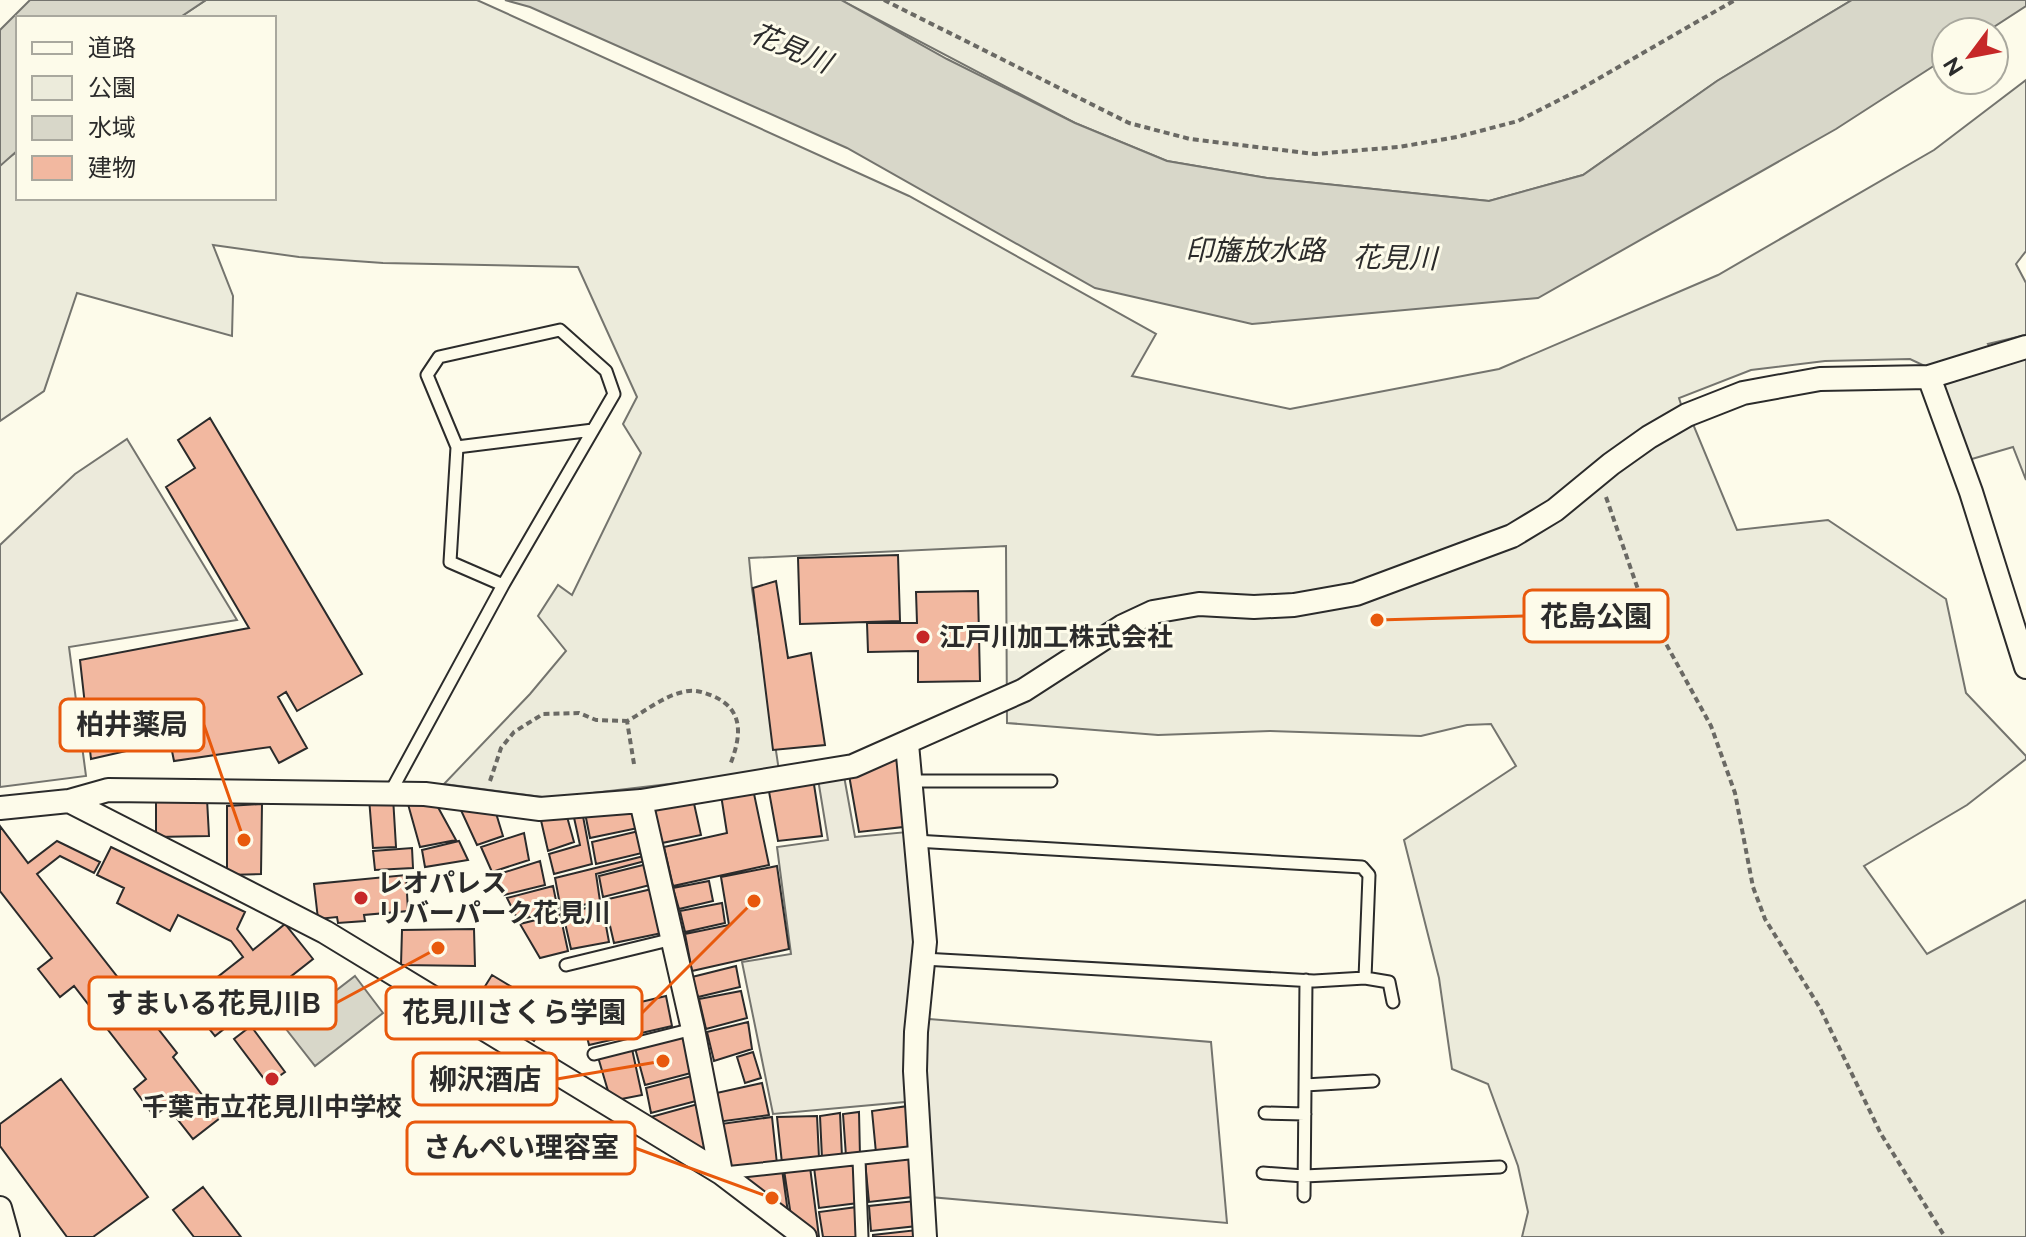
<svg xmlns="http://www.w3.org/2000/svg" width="2026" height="1237" font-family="Raleway,'Noto Sans JP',sans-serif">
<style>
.green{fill:#ecebdb;stroke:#74746e;stroke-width:2}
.parking{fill:#eceadb;stroke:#74746e;stroke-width:2}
.water{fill:#d8d7c9;stroke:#74746e;stroke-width:2}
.building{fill:#f2b8a0;stroke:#2b2b2b;stroke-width:2}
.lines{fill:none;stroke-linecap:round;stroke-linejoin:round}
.service-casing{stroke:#2b2b2b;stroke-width:15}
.minor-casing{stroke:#2b2b2b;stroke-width:26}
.path{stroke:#6a6964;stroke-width:4;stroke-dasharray:6 4;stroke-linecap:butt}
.service{stroke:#fdfbea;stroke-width:11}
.minor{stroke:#fdfbea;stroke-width:22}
.poi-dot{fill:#c62828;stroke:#fdfbea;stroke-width:3}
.labels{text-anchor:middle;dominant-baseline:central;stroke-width:6;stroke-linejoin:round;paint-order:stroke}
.poi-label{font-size:26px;font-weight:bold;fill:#2b2b2b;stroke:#fdfbea;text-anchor:start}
.water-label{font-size:28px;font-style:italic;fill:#2b2b2b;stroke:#fdfbea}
.leader{fill:none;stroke:#e8590c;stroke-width:3}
.callout-dot{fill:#e8590c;stroke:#fdfbea;stroke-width:3}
.callout{fill:#fdfbea;stroke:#e8590c;stroke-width:3}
.callout-label{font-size:28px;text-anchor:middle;font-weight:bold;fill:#2b2b2b}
</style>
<rect width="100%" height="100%" fill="#fdfbea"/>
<path class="green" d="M 206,0 L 477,0 L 909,196 L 1156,334 L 1132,376 L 1290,409 L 1499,369 L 1718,275 L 1934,150 L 2026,80 L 2026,251 L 2016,264 L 2026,283 L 2026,335 L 1988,344 L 2000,364 L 2026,355 L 2026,480 L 2013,447 L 1965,461 L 1927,367 L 1910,359 L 1825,361 L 1751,370 L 1679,398 L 1688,426 L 1693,424 L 1737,530 L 1828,520 L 1946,599 L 1966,693 L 2026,756 L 2026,759 L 1967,805 L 1864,866 L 1927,954 L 2026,900 L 2026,1237 L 1522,1237 L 1528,1212 L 1518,1166 L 1488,1084 L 1452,1069 L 1439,978 L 1404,840 L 1516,766 L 1491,724 L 1467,725 L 1421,736 L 1270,731 L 1158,735 L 1007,723 L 1006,546 L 749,558 L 752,589 L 779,771 L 550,798 L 444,784 L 530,694 L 566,651 L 538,616 L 558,585 L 572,595 L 641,453 L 623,424 L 637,397 L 578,267 L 383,263 L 299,257 L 213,245 L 233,296 L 232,336 L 77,293 L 44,391 L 0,421 L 0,164 L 18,151 L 18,198 L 274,198 L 274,18 L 179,18 Z
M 841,0 L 1852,0 L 1717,81 L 1583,175 L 1489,201 L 1267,178 L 1167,161 L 1075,123 Z"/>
<path class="parking" d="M 127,439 L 237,620 L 69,647 L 86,776 L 0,787 L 0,545 L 75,474 Z
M 844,776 L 855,837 L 907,832 L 916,944 L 916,1101 L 773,1114 L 742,962 L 791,954 L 777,847 L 828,840 L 818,779 Z
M 929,1019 L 1211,1042 L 1227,1223 L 930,1197 L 921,1063 Z"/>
<path class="water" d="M 30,0 L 206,0 L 179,18 L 18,18 L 18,150 L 0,166 L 0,30 Z
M 505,0 L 841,0 L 947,59 L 1075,123 L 1167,161 L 1267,178 L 1489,201 L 1583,175 L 1717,81 L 1852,0 L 2026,0 L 2026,6 L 1986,32 L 1946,32 L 1946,58 L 1836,129 L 1538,298 L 1252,324 L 1095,288 L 847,148 L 530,7 Z
M 355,976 L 383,1013 L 315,1066 L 286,1029 Z"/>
<path class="building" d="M 210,418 L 362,674 L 297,711 L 286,692 L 278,697 L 307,748 L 279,763 L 270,747 L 174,761 L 170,741 L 91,759 L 80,660 L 249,628 L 166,487 L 195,468 L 178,440 Z
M 898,555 L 900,621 L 800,624 L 798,558 Z
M 776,581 L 788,658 L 811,653 L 825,745 L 773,750 L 753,588 Z
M 978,591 L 980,681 L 918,682 L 918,651 L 868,652 L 867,623 L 917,623 L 916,592 Z
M 899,753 L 903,827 L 859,832 L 849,775 Z
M 813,778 L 822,836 L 778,841 L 768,786 Z
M 753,789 L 769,865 L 673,886 L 664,847 L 727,833 L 721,795 Z
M 393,797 L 396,847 L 373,848 L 369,798 Z
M 406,797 L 434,800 L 456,840 L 420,847 Z
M 156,798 L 207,799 L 209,836 L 156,837 Z
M 693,799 L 701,835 L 662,843 L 654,808 Z
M 262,804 L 261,874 L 227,875 L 227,806 Z
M 459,806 L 495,810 L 503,836 L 477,845 Z
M 635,808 L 638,828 L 590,838 L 585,813 Z
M 582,811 L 592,864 L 554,874 L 549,854 L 580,845 L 573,813 Z
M 566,813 L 574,842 L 548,851 L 540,816 Z
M 0,826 L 28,863 L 57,841 L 100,862 L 94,873 L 60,856 L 37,874 L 177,1053 L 173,1057 L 220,1118 L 193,1139 L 167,1106 L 154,1116 L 134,1089 L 146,1079 L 74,986 L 60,997 L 38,969 L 52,958 L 0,891 Z
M 639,831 L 642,853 L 596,864 L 592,842 Z
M 524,833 L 529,860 L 492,872 L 481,847 Z
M 459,841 L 468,860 L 425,867 L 422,850 Z
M 111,847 L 245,912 L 237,929 L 253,950 L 285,924 L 313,959 L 215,1036 L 187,1001 L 243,957 L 231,941 L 178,915 L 170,931 L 117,903 L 124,888 L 97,875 Z
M 412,848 L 413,868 L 375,870 L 373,851 Z
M 644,856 L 645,861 L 596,874 L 600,901 L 561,910 L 555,878 Z
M 540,861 L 545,885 L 504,895 L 496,875 Z
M 647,864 L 650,885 L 603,897 L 599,876 Z
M 777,866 L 789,949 L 692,971 L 685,934 L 729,925 L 721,877 Z
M 406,875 L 408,911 L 364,915 L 365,921 L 338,923 L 337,917 L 318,919 L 314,884 Z
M 709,881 L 713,901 L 679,909 L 673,888 Z
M 553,886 L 558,910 L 518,920 L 507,898 Z
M 652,889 L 662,933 L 614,943 L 604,900 Z
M 722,903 L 725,923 L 685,932 L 680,911 Z
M 602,904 L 609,942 L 571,949 L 563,914 Z
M 560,914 L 568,951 L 540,958 L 520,924 Z
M 474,929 L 475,966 L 401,965 L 402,930 Z
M 736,966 L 740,987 L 698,997 L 692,977 Z
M 492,975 L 555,1013 L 534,1041 L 474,1004 Z
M 741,991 L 747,1018 L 706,1029 L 699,999 Z
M 666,996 L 672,1026 L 589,1045 L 582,1016 Z
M 748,1022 L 752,1049 L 714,1061 L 707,1032 Z
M 251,1026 L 285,1072 L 268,1084 L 234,1039 Z
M 684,1036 L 691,1073 L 645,1085 L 635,1048 Z
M 632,1049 L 642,1095 L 611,1101 L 598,1057 Z
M 753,1052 L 761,1078 L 745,1083 L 737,1057 Z
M 692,1076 L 696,1101 L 651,1113 L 646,1088 Z
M 61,1079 L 148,1197 L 93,1237 L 67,1237 L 0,1146 L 0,1124 Z
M 762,1083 L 769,1115 L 717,1122 L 712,1094 Z
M 698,1104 L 708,1161 L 655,1130 L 651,1117 Z
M 908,1106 L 912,1149 L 876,1153 L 872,1111 Z
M 859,1112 L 860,1156 L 846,1156 L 843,1114 Z
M 840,1113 L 842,1157 L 822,1158 L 820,1116 Z
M 817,1116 L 819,1158 L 782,1163 L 777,1117 Z
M 772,1117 L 777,1164 L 723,1170 L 714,1125 Z
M 910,1158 L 912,1197 L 869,1202 L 865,1161 Z
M 857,1161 L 858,1203 L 819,1208 L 814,1167 Z
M 810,1167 L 819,1237 L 812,1237 L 792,1223 L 784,1170 Z
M 782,1169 L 789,1220 L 728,1176 Z
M 203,1187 L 241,1237 L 194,1237 L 173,1210 Z
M 915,1201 L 917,1226 L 871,1231 L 869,1206 Z
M 857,1207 L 859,1237 L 823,1237 L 819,1212 Z
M 917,1230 L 917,1237 L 873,1237 L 873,1235 Z"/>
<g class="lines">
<defs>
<path id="service" d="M 457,447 L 593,430
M 910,781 L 1051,781
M 390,793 L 503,585 L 614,394 L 606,371 L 560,330 L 439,357 L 427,375 L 457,447 L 450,562 L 503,585
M 915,841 L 1362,867 L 1369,875 L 1365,978
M 923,959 L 1314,981 L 1365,978 L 1389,982 L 1393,1002
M 566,965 L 673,939
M 594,1054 L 693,1029
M 1305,1085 L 1373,1081
M 1265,1113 L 1305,1114
M 859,1159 L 862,1237
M 724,1173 L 918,1152
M 1263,1173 L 1304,1176 L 1500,1167
M 1304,1196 L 1306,980"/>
<path id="minor" d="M 1929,377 L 1971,492 L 2026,667
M 907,744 L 925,942 L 916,1032 L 915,1071 L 925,1237
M 69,801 L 325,932 L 721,1173 L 805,1237
M 641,801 L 693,1029 L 721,1173
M 0,808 L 69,801 L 108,790 L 425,794 L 540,809 L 641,801 L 853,766 L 1024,690 L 1123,626 L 1153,612 L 1199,604 L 1254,607 L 1294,605 L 1356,594 L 1512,536 L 1555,510 L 1611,464 L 1649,437 L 1687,415 L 1743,393 L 1820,379 L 1929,377 L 2026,347
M 0,1208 L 8,1237"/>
</defs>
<use href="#service" class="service-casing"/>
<use href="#minor" class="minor-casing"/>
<path class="path" d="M 884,0 L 1129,123 L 1190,139 L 1315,154 L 1399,147 L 1457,137 L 1518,121 L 1575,92 L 1735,0
M 1606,497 L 1641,598 L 1711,726 L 1735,793 L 1753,887 L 1765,919 L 1820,1008 L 1881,1134 L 1945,1237
M 634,764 L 627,721 C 644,712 664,696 683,692 C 694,689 703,692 713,696 C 745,710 741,737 730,765
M 490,781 L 501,748 L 514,732 L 543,714 L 579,713 L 596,720 L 627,721"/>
<use href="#service" class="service"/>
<use href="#minor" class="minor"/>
</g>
<g class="poi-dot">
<circle cx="923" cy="637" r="8"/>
<circle cx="361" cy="898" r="8"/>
<circle cx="272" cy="1079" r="8"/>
</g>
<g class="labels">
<g class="poi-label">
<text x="939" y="637">江戸川加工株式会社</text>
<text x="377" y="883">レオパレス<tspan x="377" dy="30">リバーパーク花見川</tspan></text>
<text x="272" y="1107" text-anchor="middle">千葉市立花見川中学校</text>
</g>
<g class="water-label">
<text transform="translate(791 48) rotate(23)">花見川</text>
<text x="1255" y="250">印旛放水路</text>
<text transform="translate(1395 258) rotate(1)">花見川</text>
</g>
</g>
<path class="leader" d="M1377 620L1524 616M244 840L204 725M438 948L336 1003M754 901L642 1013M663 1061L557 1079M772 1198L635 1148"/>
<g class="callout-dot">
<circle cx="1377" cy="620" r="8"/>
<circle cx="244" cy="840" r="8"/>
<circle cx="438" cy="948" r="8"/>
<circle cx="754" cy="901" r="8"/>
<circle cx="663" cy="1061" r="8"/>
<circle cx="772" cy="1198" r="8"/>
</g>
<g class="callout">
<rect x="1524" y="590" width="144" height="52" rx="8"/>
<rect x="60" y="699" width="144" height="52" rx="8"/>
<rect x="89" y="977" width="247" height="52" rx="8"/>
<rect x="386" y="987" width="256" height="52" rx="8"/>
<rect x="413" y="1053" width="144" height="52" rx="8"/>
<rect x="407" y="1122" width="228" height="52" rx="8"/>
</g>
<g class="callout-label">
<text x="1596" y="626">花島公園</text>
<text x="132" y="734">柏井薬局</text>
<text x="213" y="1013">すまいる花見川B</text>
<text x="514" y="1022">花見川さくら学園</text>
<text x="485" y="1089">柳沢酒店</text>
<text x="521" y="1157">さんぺい理容室</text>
</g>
<rect x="16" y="16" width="260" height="184" fill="#fdfbea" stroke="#a9a89e" stroke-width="2"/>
<rect x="32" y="42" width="40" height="12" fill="#fdfbea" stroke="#a9a89e" stroke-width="2"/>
<text x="88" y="56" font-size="24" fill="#2b2b2b">道路</text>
<rect x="32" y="76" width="40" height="24" fill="#ecebdb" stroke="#a9a89e" stroke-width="2"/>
<text x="88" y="96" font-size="24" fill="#2b2b2b">公園</text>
<rect x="32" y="116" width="40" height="24" fill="#d8d7c9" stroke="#a9a89e" stroke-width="2"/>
<text x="88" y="136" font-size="24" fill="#2b2b2b">水域</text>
<rect x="32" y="156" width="40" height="24" fill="#f2b8a0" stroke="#a9a89e" stroke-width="2"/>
<text x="88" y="176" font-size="24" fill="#2b2b2b">建物</text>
<g transform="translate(1970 56) rotate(238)"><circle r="38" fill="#fdfbea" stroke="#a9a89e" stroke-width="2"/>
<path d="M0-6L14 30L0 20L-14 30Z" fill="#c62828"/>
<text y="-12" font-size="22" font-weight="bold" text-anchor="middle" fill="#2b2b2b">N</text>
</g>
</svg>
